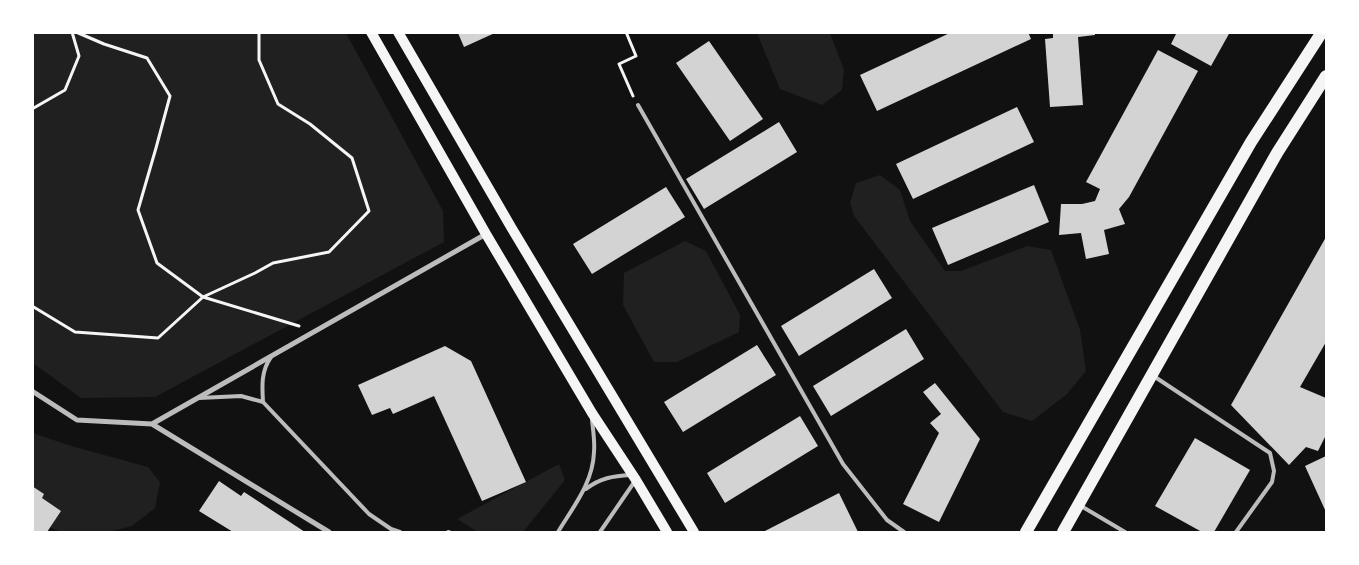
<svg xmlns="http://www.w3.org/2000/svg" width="1359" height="565" font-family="Roboto,sans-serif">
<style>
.green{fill:#202020}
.building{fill:#d3d3d3}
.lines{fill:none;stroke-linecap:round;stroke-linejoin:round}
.path{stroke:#f5f5f5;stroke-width:3}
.service{stroke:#bcbcbc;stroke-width:4}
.minor{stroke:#bcbcbc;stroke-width:5}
.secondary{stroke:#f5f5f5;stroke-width:10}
.primary{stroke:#f5f5f5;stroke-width:12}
</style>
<rect width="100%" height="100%" fill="#111"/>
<path class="green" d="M 32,33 L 346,33 L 443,211 L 444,242 L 155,397 L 81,398 L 33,363 Z
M 757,33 L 830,33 L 844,70 L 842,90 L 822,105 L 780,89 Z
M 880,175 L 900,190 L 910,221 L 945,271 L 961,271 L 1027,246 L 1051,250 L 1080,330 L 1086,371 L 1067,394 L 1032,421 L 1003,412 L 854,216 L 850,203 L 856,183 Z
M 685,241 L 706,251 L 740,315 L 739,332 L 677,362 L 654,362 L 623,305 L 624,273 Z
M 33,433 L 71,446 L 148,467 L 160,482 L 155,508 L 132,526 L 108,532 L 61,532 L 33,520 Z
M 559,464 L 565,480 L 523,532 L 478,532 L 457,519 Z"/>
<path class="building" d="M 459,32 L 497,32 L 464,47 L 458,33 Z
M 952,32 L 1028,32 L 1031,39 L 877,111 L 860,75 Z
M 1053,32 L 1095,32 L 1095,35 L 1078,37 L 1083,105 L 1050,107 L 1045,39 L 1053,38 Z
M 1177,32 L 1230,32 L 1211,66 L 1171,44 Z
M 709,41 L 763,119 L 730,141 L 676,63 Z
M 1158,50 L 1198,71 L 1129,197 L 1119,209 L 1125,224 L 1104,230 L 1109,254 L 1086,259 L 1081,233 L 1059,235 L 1061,204 L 1082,204 L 1095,201 L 1100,189 L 1086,182 Z
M 1017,107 L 1034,142 L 913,199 L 896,164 Z
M 779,122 L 797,152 L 704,209 L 686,179 Z
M 1034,185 L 1049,222 L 948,265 L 932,228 Z
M 666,187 L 685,217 L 592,274 L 573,244 Z
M 1326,237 L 1326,342 L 1300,387 L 1326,398 L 1326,435 L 1318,451 L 1306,447 L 1289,465 L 1231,405 Z
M 874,269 L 892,298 L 799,356 L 781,326 Z
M 906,329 L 924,359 L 831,416 L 813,386 Z
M 757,345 L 776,375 L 683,432 L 664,402 Z
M 445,346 L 471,361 L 526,482 L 482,501 L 434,396 L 393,414 L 390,408 L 372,415 L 358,385 Z
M 935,383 L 980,439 L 939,522 L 903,504 L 939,433 L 930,423 L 941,414 L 923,392 Z
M 800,416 L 818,446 L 725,503 L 707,473 Z
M 1195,438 L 1250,470 L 1214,532 L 1202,532 L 1155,506 Z
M 1326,456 L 1326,512 L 1305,466 Z
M 219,481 L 241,496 L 244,492 L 305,532 L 233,532 L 199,511 Z
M 32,486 L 44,494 L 42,498 L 61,511 L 47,532 L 32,532 Z
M 839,493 L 858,532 L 763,532 Z"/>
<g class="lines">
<path class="path" d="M 76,32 L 104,44 L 147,58 L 170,96 L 156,148 L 138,210 L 157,263 L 203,297 L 299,326
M 626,32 L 636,56 L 619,64 L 633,96
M 32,109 L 65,90 L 79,56 L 72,32
M 32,306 L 75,332 L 158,338 L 203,297 L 255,273 L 273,263 L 329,252 L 369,211 L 352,158 L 310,124 L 278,104 L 259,60 L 259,32"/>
<path class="service" d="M 638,105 L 843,464 L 887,520 L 904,532
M 1155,377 L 1270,453 L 1274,471 L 1272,482 L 1236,532
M 199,398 L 241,396 L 263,402 L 369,514 L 391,529 L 400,532
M 263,402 C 262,386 261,371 271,357
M 586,489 C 600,478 613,476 631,475
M 1081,506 L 1125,532
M 448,532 L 449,532
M 558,532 C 573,507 593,483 594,452 C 595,441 593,430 592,420
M 600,532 L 635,481"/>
<path class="minor" d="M 32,391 L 77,420 L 152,424 L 486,234
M 152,424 L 329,532"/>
<path class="secondary" d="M 371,32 L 486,234 L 592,413 L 636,480 L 667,532
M 398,32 L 511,227 L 694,532"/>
<path class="primary" d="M 1026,532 L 1251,142 L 1322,32
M 1063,532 L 1277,153 L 1326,76"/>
</g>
<rect width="1359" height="565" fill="none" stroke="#ffffff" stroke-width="68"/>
</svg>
